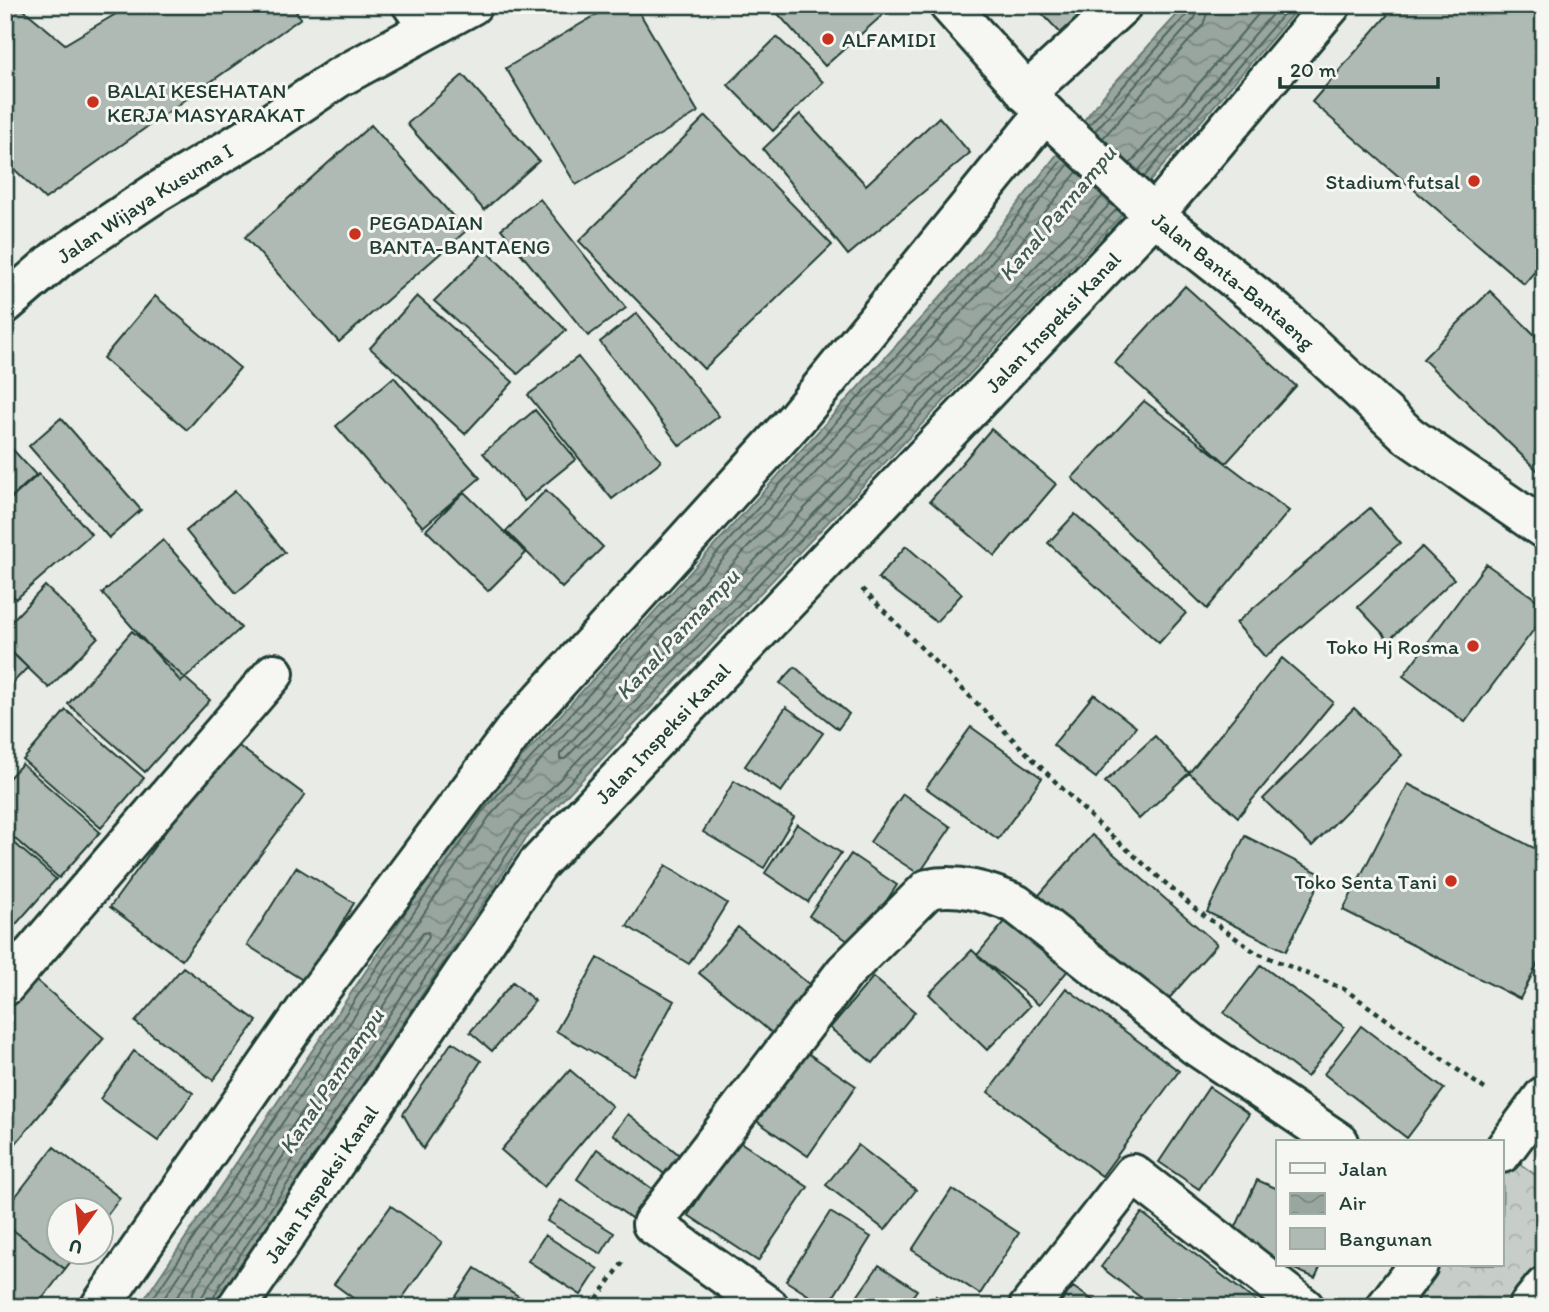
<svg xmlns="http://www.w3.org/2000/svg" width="1549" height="1312" font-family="Itim,sans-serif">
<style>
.forest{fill:url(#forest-crowns);stroke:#73867e;stroke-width:2}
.water{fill:url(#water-waves);stroke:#687c75;stroke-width:2}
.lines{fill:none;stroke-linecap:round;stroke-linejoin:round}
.shore{stroke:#50675f;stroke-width:2}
.building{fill:#b0bab5;stroke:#1f3d34;stroke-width:2}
.service-casing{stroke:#1f3d34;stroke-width:30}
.minor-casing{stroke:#1f3d34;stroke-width:44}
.tertiary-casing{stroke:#1f3d34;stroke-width:44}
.secondary-casing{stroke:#1f3d34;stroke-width:44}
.path{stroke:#1f3d34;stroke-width:4.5;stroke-dasharray:5 5;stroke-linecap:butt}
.service{stroke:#f6f6f2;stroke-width:24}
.minor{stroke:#f6f6f2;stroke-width:38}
.tertiary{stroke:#f6f6f2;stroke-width:38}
.secondary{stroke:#f6f6f2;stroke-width:38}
.poi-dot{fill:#c8321e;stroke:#f6f6f2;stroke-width:2.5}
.labels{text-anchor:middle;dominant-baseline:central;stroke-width:6;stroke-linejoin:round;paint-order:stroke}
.poi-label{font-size:21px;fill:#1f3d34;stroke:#f6f6f2;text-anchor:start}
.street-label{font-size:21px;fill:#1f3d34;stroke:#f6f6f2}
.water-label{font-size:23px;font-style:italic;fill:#445c54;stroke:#f6f6f2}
</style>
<defs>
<pattern id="forest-crowns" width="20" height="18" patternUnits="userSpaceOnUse" patternTransform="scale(1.75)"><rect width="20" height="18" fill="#c7cec9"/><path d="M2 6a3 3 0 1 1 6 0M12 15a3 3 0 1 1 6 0" fill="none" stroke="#aab2ad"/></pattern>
<pattern id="water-waves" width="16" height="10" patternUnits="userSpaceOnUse" patternTransform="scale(1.75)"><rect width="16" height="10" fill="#99a6a0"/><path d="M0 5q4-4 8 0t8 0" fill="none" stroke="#7c8883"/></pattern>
</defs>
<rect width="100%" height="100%" fill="#e9ebe7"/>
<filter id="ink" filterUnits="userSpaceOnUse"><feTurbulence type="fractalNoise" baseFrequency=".0143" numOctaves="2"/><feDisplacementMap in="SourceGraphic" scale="14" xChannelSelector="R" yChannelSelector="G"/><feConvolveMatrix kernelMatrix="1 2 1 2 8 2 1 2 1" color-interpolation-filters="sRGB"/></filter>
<g filter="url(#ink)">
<path class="forest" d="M 1503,1152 L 1544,1181 L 1544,1287 L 1528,1307 L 1386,1307 L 1418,1265 L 1502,1265 Z"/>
<path class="water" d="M 1186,5 L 1300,5 L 1116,221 L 527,837 L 214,1307 L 139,1307 L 476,808 L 971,263 L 1108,90 Z"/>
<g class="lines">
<path class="shore" d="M 1089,125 L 1188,13 L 1190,5
M 1095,131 L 1195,18 L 1199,5
M 1103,138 L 1203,25 L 1210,5
M 1130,164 L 1266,5
M 1138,171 L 1280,5
M 1077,172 L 990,281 L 560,754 L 560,759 L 565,759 L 1103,196
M 1144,177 L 1291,5
M 147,1307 L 482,812 L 976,268 L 1063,158
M 158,1307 L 489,817 L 982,274 L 1069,164
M 170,1307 L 423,933 L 428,932 L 429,937 L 194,1290 L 189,1307
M 200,1307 L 201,1298 L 212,1281 L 515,826 L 1111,203
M 209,1307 L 220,1285 L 522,832 L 1117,209"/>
</g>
<path class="building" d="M 5,5 L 18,5 L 65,44 L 131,5 L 291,5 L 301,18 L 45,199 L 5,160 Z
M 613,5 L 635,5 L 698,112 L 576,185 L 506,68 Z
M 770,5 L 880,5 L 886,12 L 825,66 Z
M 1034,5 L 1108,5 L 1069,42 Z
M 1396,5 L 1544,5 L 1544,261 L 1524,284 L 1312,102 Z
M 777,37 L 823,82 L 773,131 L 728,85 Z
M 463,75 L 539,161 L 484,210 L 407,124 Z
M 800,114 L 866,185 L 939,117 L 970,153 L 848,255 L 763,149 Z
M 706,116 L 832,245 L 704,369 L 579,241 Z
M 371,125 L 466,231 L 339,342 L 245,237 Z
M 540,199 L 626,308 L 588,336 L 501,229 Z
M 486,250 L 566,330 L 518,374 L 434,301 Z
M 1185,286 L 1296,386 L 1226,463 L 1115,363 Z
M 1490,291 L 1544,344 L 1544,477 L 1423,359 Z
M 155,296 L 240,368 L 187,430 L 103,358 Z
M 417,296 L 513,382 L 465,434 L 370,348 Z
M 637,313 L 719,416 L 680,446 L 600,342 Z
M 578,357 L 661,461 L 612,499 L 528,395 Z
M 394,377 L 480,478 L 423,527 L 336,426 Z
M 1144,401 L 1289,511 L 1207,609 L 1072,478 Z
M 535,410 L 576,459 L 524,501 L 483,453 Z
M 61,418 L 141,510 L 109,538 L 29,446 Z
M 991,429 L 1056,484 L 995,556 L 930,501 Z
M 5,441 L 36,475 L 5,503 Z
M 39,474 L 91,534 L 16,599 L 5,587 L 5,504 Z
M 546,490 L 603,547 L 562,588 L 506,531 Z
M 235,491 L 285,552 L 236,593 L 186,531 Z
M 464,492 L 526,553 L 488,591 L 426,530 Z
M 1370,508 L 1400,543 L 1265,657 L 1236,623 Z
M 1075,514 L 1186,613 L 1159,643 L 1048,543 Z
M 163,540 L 241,628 L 181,682 L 102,593 Z
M 906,546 L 962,594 L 936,622 L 878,578 Z
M 1422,547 L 1454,579 L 1389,640 L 1358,607 Z
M 1486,564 L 1544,605 L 1544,616 L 1465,722 L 1403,676 Z
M 45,586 L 98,637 L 49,688 L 5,646 L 5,628 Z
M 132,631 L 210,700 L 145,772 L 68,704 Z
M 5,646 L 28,667 L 5,691 Z
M 1282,658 L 1333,702 L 1238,817 L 1189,773 Z
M 795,667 L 849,714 L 838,729 L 780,683 Z
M 1094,694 L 1136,727 L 1096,778 L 1053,745 Z
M 786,707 L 823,733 L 781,792 L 745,766 Z
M 1354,708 L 1402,755 L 1312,846 L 1263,799 Z
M 66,710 L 144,778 L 101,828 L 23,760 Z
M 971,727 L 1042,778 L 998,839 L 926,788 Z
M 1155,736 L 1189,773 L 1139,819 L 1105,782 Z
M 232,741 L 305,795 L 182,960 L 110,907 Z
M 22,764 L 100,832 L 59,878 L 5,830 L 5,782 Z
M 734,781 L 794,817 L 764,868 L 703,832 Z
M 1408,784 L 1544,853 L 1544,951 L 1520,999 L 1343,910 Z
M 903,794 L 951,827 L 919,874 L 870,842 Z
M 797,824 L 841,853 L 808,902 L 765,873 Z
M 5,835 L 56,879 L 10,931 L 5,928 Z
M 1092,835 L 1217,944 L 1158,1011 L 1032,903 Z
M 1245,836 L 1323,875 L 1286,951 L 1207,912 Z
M 851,854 L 897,885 L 856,946 L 809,916 Z
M 666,865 L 727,903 L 689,964 L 627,926 Z
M 296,867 L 354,903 L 306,982 L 247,945 Z
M 1013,912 L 1075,962 L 1039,1005 L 977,955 Z
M 738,927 L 810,985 L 772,1033 L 699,973 Z
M 972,950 L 1030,1006 L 987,1050 L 929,994 Z
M 598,958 L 674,1001 L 633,1075 L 556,1031 Z
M 1261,965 L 1344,1027 L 1307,1077 L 1224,1013 Z
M 183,967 L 257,1021 L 213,1080 L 135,1022 Z
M 29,974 L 104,1038 L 16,1143 L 5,1134 L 5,1002 Z
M 873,977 L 915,1012 L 873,1063 L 830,1028 Z
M 513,982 L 535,1001 L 492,1051 L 470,1032 Z
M 1066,988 L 1179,1071 L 1102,1176 L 988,1092 Z
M 1361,1026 L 1444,1089 L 1407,1138 L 1324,1074 Z
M 452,1042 L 481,1061 L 423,1149 L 403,1114 Z
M 803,1050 L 856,1086 L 808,1156 L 755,1120 Z
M 134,1051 L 193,1093 L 158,1141 L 100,1099 Z
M 570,1070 L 612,1106 L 544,1187 L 501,1150 Z
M 1209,1087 L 1249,1114 L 1199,1189 L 1159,1162 Z
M 628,1114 L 687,1161 L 672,1180 L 613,1134 Z
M 737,1140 L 808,1187 L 758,1261 L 688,1215 Z
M 858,1145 L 916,1190 L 885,1230 L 826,1185 Z
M 54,1147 L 120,1198 L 102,1222 L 102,1210 L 60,1210 L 60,1252 L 78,1252 L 65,1269 L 5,1224 L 5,1210 Z
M 597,1149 L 658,1193 L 638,1223 L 577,1179 Z
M 1257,1180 L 1278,1189 L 1278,1262 L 1230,1240 Z
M 952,1189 L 1019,1233 L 980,1294 L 912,1250 Z
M 561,1200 L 614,1233 L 601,1254 L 547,1221 Z
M 391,1206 L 442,1242 L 396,1307 L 365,1307 L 334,1284 Z
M 830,1212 L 871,1237 L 827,1307 L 786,1281 Z
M 1142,1213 L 1263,1307 L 1153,1307 L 1101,1267 Z
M 5,1224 L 65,1269 L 36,1307 L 5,1307 Z
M 545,1235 L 598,1269 L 581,1295 L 528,1261 Z
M 879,1265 L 917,1290 L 905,1307 L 850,1307 Z
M 1285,1265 L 1321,1265 L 1315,1278 Z
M 475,1268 L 535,1307 L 449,1307 Z
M 1073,1287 L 1103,1307 L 1056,1307 Z
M 936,1296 L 954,1307 L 930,1307 Z"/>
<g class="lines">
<defs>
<path id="service" d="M 404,5 L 422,31"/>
<g id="minor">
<path d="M 1026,93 L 1122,5"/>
<path d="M 5,986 L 274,673"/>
<path d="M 100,1307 L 311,1002 L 517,727 L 796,419 L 1045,113"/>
<path id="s1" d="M 237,1307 L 537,865 L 1154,215 L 1331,5"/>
<path d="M 769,1307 L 652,1224 L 845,972 L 928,889 C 959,883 987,892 1016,904 L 1196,1046 L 1339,1142"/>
<path d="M 1029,1307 L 1133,1174 L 1304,1307"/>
</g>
<g id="tertiary">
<path id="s2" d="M 949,5 L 1045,113 L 1154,215 L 1276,312 L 1409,436 L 1544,529"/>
<path id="s3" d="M 5,304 L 57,259 L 157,192 L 259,131 L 338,78 L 472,5"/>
</g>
<path id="secondary" d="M 1502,1153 L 1544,1096
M 1386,1307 L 1418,1265
M 1528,1307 L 1544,1287"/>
</defs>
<use href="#service" class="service-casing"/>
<use href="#minor" class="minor-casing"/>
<use href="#tertiary" class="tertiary-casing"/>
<use href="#secondary" class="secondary-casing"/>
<path class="path" d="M 862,589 L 1098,824 L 1194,908 L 1255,952 L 1344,989 L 1489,1092
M 591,1307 L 624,1261"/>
<use href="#service" class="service"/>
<use href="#minor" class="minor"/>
<use href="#tertiary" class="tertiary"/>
<use href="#secondary" class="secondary"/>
</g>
</g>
<g class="poi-dot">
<circle cx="828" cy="39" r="7"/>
<circle cx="93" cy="102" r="7"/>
<circle cx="1474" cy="181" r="7"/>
<circle cx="355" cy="234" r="7"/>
<circle cx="1473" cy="646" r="7"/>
<circle cx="1451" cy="881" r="7"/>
</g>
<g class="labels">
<g class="poi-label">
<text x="842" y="39">ALFAMIDI</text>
<text x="107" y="90">BALAI KESEHATAN<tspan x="107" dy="24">KERJA MASYARAKAT</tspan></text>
<text x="1460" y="181" text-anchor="end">Stadium futsal</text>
<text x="369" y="222">PEGADAIAN<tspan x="369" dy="24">BANTA-BANTAENG</tspan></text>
<text x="1459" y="646" text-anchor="end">Toko Hj Rosma</text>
<text x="1437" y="881" text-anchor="end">Toko Senta Tani</text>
</g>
<g class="street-label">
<text stroke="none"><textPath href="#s3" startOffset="173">Jalan Wijaya Kusuma I</textPath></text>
<text stroke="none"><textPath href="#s2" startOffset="397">Jalan Banta-Bantaeng</textPath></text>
<text stroke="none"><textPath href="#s1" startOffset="1283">Jalan Inspeksi Kanal</textPath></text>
<text stroke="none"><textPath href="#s1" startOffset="716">Jalan Inspeksi Kanal</textPath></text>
<text stroke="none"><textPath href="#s1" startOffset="149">Jalan Inspeksi Kanal</textPath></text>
</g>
<g class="water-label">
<text transform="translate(1057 213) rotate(-50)">Kanal Pannampu</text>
<text transform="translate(677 634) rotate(-47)">Kanal Pannampu</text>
<text transform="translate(331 1081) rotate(-56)">Kanal Pannampu</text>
</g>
</g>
<rect width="1549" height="1312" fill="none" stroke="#f6f6f2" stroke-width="28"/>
<rect x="14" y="14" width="1521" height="1284" fill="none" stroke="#1f3d34" stroke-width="2.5" filter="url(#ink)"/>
<rect x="1276" y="1140" width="228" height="126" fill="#f6f6f2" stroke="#a0aca6" stroke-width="2"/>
<rect x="1290" y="1163" width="35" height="10" fill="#f6f6f2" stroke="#a0aca6" stroke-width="2"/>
<text x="1339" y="1176" font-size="21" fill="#1f3d34">Jalan</text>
<rect x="1290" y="1193" width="35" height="21" fill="url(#water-waves)" stroke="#a0aca6" stroke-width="2"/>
<text x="1339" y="1210" font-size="21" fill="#1f3d34">Air</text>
<rect x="1290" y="1228" width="35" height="21" fill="#b0bab5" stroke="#a0aca6" stroke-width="2"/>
<text x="1339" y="1246" font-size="21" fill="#1f3d34">Bangunan</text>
<g transform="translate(80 1231) rotate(195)"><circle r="33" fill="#f6f6f2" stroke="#a0aca6" stroke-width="2"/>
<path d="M0-5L12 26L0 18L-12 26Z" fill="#c8321e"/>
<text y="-10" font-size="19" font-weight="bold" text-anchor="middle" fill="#1f3d34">U</text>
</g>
<path d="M1280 77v10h158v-10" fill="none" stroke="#1f3d34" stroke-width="3.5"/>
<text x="1290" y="77" font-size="21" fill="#1f3d34" stroke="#f6f6f2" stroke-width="5" paint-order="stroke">20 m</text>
</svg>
